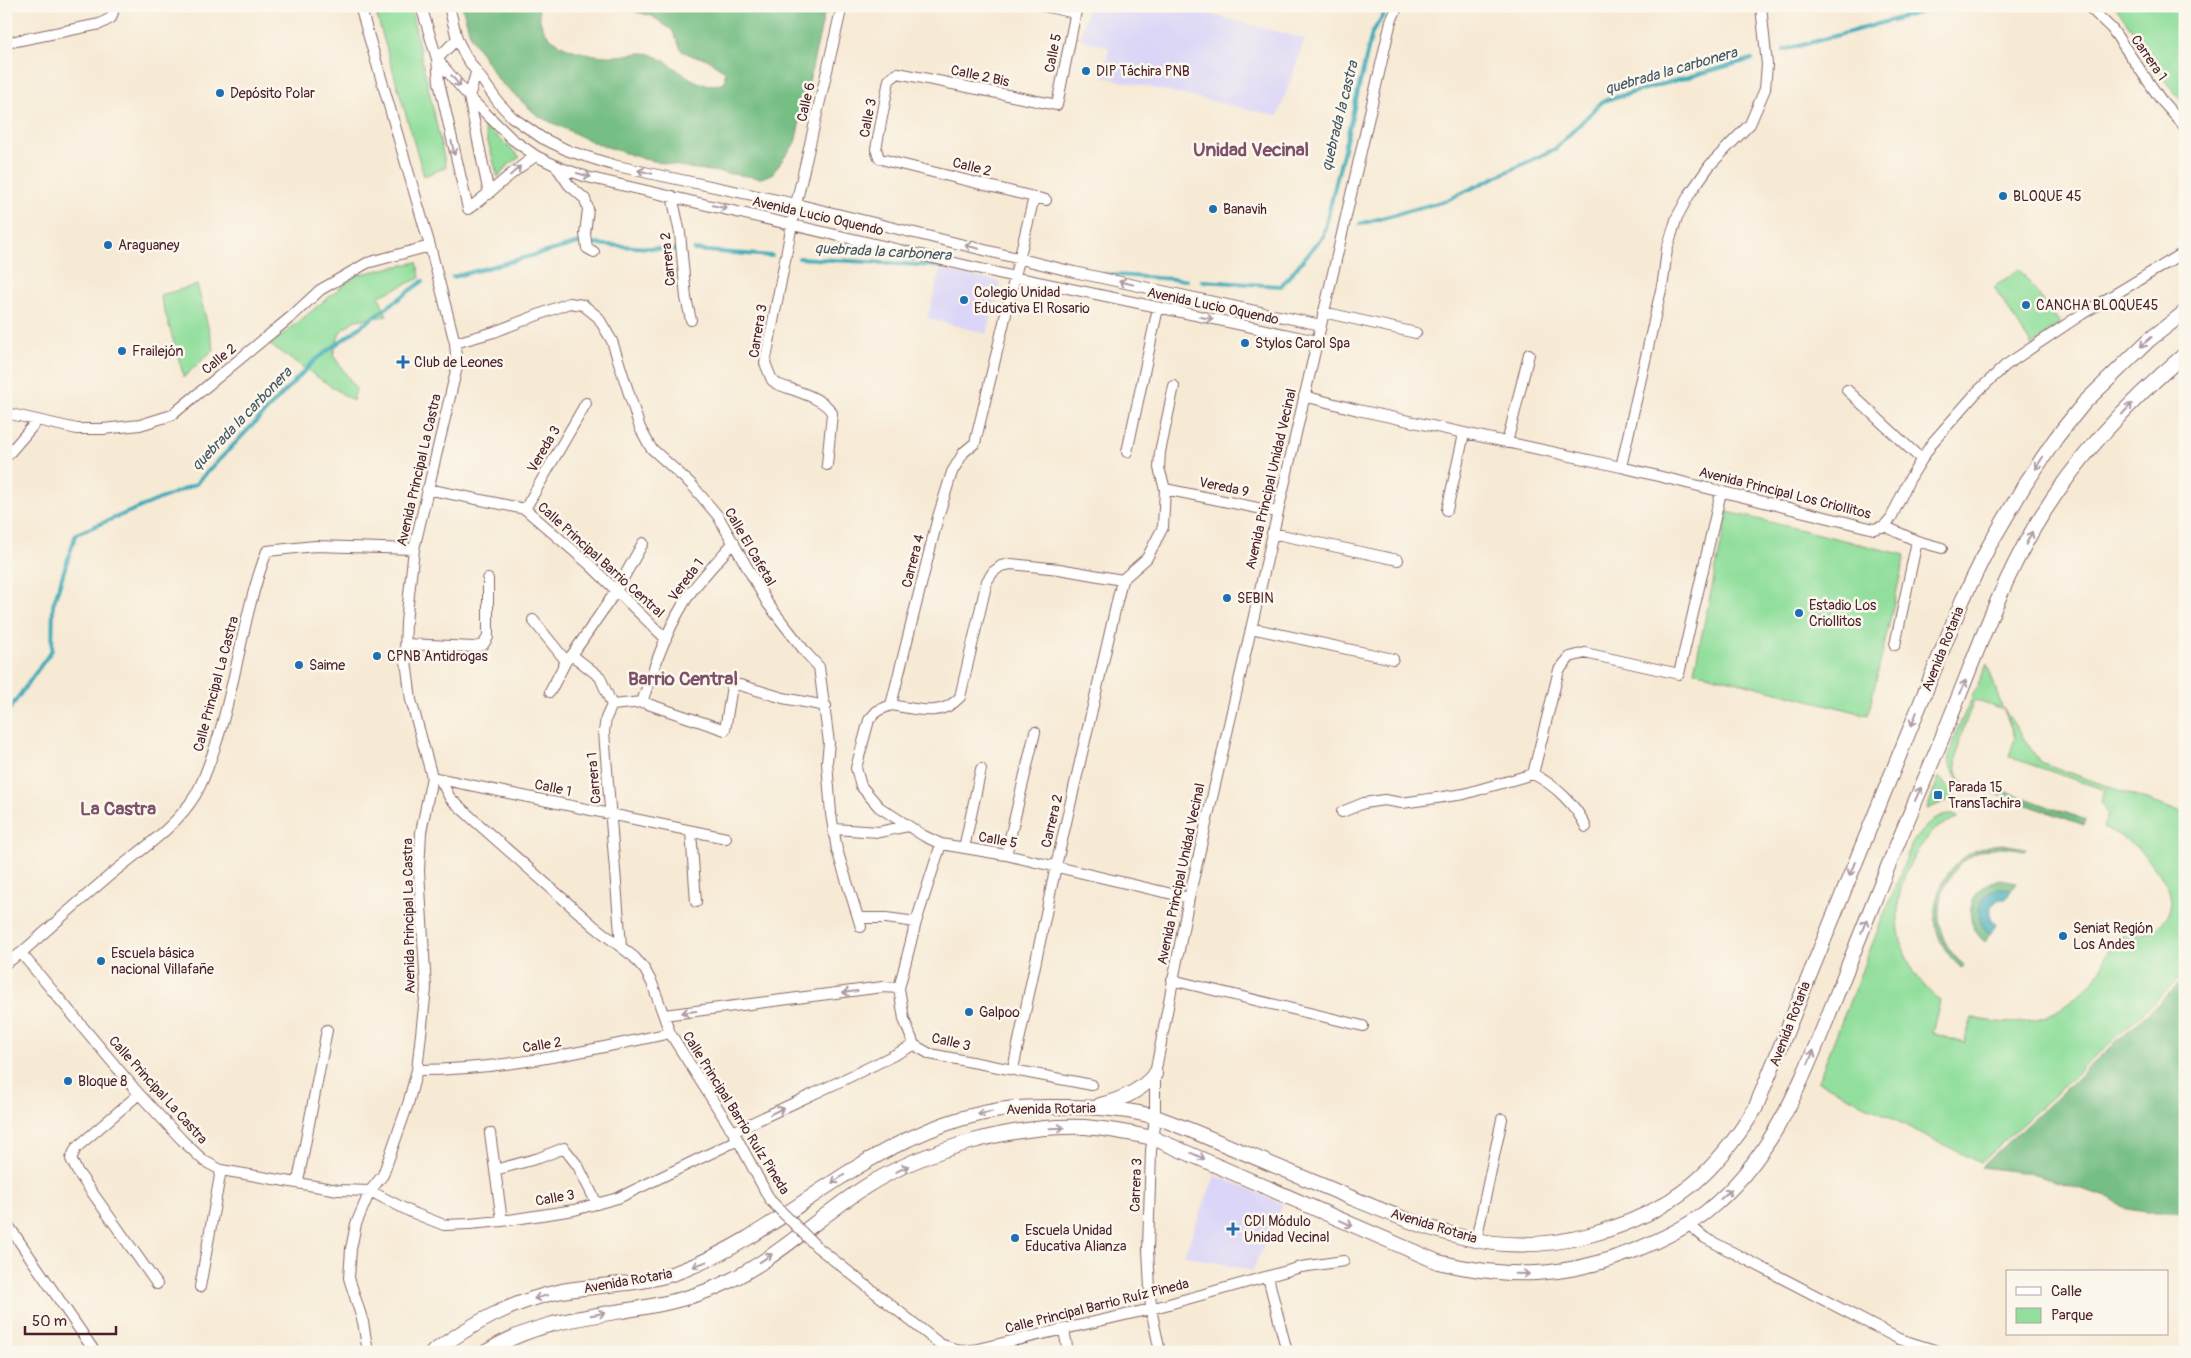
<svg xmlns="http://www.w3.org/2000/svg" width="2191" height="1358" font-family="Pangolin,sans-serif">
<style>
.built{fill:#dbd6f7}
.green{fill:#92df9d;stroke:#6e7f64}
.forest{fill:#75be84;stroke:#606e58}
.water{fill:#3babb8;stroke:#426572}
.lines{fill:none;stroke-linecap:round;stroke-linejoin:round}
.stream{stroke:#3babb8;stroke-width:4}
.minor-casing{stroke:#876666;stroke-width:12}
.secondary-casing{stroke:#876666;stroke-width:16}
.minor{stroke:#fff;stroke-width:10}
.secondary{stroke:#fff;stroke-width:14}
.minor-bridge-casing{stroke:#876666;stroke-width:12;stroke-linecap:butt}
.minor-bridge{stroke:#fff;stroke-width:10}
.oneway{stroke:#ae9aa0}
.poi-dot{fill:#1f6fb2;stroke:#fbf7ec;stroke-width:2}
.labels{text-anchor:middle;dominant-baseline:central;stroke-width:5;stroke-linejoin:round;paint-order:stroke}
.street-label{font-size:14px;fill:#4a1f2b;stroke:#fbf7ec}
.poi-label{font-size:14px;fill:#4a1f2b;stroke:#fbf7ec;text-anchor:start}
.water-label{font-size:15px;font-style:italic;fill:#445763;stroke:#fbf7ec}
.district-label{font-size:19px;font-weight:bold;fill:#7e516a;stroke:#fbf7ec}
</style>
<rect width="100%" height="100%" fill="#fbf7ec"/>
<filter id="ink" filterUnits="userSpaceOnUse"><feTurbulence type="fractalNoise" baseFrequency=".02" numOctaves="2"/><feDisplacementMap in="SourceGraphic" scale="10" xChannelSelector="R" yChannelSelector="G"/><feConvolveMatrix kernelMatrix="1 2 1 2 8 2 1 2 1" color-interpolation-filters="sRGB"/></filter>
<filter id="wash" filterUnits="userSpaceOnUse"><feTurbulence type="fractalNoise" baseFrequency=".0096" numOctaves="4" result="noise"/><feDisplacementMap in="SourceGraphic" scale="20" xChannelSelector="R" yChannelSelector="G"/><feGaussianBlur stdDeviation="1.12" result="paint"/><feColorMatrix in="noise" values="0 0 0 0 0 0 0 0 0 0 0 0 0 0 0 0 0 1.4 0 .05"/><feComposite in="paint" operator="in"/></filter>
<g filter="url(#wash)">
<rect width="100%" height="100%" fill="#f7ead5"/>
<path class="built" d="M 1088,6 L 1177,6 L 1305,39 L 1278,116 L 1103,77 L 1109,47 L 1080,39 Z
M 941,270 L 1000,282 L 987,334 L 927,318 Z
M 1215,1175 L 1283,1204 L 1252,1271 L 1184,1255 Z"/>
<path class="green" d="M 374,6 L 410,6 L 446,167 L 424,176 Z
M 2115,6 L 2185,6 L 2185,105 L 2166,82 L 2153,60 Z
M 483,124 L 520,157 L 508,165 L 498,177 Z
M 417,262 L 420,278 L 379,296 L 387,316 L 355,320 L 340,332 L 333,355 L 356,389 L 353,401 L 270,345 L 356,275 Z
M 2019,269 L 2060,323 L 2032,346 L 1994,287 Z
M 197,285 L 214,349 L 184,377 L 160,295 Z
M 1728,512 L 1905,555 L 1868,715 L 1694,671 Z
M 1987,664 L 2002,707 L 2001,709 L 1974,700 C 1967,721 1939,779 1972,787 L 1970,790 L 1960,784 L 1948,760 L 1955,735 Z
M 2003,708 L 2040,762 L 2185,814 L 2185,974 L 1980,1163 L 1818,1081 L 1912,844 C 1920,830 1941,808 1959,817 C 1951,821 1939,825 1933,832 C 1884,881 1886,957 1940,1001 L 1932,1033 L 1964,1043 L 1972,1018 C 2016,1027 2047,1025 2080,993 C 2086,988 2092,983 2097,977 C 2104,967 2105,952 2113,942 C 2122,931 2141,937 2152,931 C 2162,926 2173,911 2172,900 C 2169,882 2145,853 2130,842 C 2122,836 2113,832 2103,828 L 2108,814 L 2101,802 L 2105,790 L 2009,757 L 2015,738 Z
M 1939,777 L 1956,797 L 1927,809 Z"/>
<path class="forest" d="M 462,6 L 538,6 C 539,14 539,21 543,28 C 554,50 593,57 615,56 C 629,56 640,50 653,55 C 679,66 694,92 725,83 L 725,71 L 705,58 L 693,56 L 682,51 L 672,30 L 652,16 L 615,6 L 826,6 L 795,143 L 772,174 L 761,178 L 689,168 L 644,159 L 595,143 L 538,116 L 499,81 L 471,37 Z
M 1997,788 L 2086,820 L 2084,825 L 1996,794 Z
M 2002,844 L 2026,848 L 2025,851 C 1955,828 1907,919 1964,965 L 1962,968 C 1910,927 1938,848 2002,844 Z
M 2000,879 L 2017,882 L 2012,889 C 1984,883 1968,916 1990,934 L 1985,942 C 1960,922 1969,886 2000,879 Z
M 2185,979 L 2185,1212 L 2147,1212 L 2127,1209 L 2110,1198 L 2029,1173 L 1981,1167 Z"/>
<path class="water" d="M 2000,888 L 2012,889 L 2006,899 L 1998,900 L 1991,907 L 1991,918 L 1996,925 L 1990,934 C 1972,920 1978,894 2000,888 Z"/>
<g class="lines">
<path class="stream" d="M 1784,50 L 1943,6
M 1360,224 L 1445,201 L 1555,149 L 1603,101 L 1752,59
M 694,250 L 772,256
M 799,258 L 954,267
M 1102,274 L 1187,280
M 453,277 L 579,243 L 677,250
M 1202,281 L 1281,286 L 1323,236 L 1372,33 L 1389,6
M 6,714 L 52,650 L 53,605 L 76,534 L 196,484 L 315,360 L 423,281"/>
</g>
</g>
<g filter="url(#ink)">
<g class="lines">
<defs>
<path id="minor" d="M 360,6 L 430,246 L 455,343 L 457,367 L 414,549 L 406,622 L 405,653 L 411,700 L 432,777 L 421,832 L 419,871 L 426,989 L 417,1070 L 408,1104 L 383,1175 L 370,1191 L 356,1224 L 351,1249 L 349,1278 L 363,1322 L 368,1352
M 421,6 L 437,59 L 469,97 L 512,139 L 536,156 L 561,168 L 587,177 L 1015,277 L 1317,341
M 449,6 L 457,39 L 466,57 L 498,102 L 512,117 L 542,138 L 569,151 L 613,165 L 653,174 L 796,204 L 1074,272 L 1321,325
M 1044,6 L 1075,13
M 2088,6 L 2112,29 L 2161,100 L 2185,127
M 457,39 L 437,59 L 439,82 L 468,209 C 492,192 512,171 536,156
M 6,43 L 100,24 L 111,18 L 115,6
M 476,73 L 469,97 L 489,194
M 556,166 L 569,185 L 585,199 L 588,209 L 585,234 L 587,248 L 594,252
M 672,196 L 680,233 L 686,298 L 691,320
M 1034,197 L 975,443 L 964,452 L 952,472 L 938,517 L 891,705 L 877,711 L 869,720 L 856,768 L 861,786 L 879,807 L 924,836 L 941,844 L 1006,855 L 1189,898
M 1046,200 L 892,162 L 879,158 L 876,149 L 889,80 L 898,73 L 1057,105 L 1077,6
M 1323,312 L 1416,333
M 455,343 L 494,332 L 569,303 L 583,305 L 598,317 L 612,341 L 640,428 L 651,448 L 691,484 L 718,516 L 768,604 L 807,654 L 819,667 L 829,743 L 827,762 L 831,814 L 837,850 L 861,927
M 1847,390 L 1921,459
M 1304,396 L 1358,410 L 1621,467 L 1874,529 L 1884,526 L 1891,518 L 1909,480 L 1932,443 L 1977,392 L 2006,365 L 2082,314 L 2185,252
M 6,413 L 77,429 L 103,429 L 140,425 L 172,415 L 292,316 L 320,290 L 367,263 L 430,246
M 1507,443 L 1529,354
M 1127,452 L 1158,308
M 6,457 L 37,421
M 827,465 L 832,413 C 825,398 792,390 777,384 L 772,380 L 765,363 L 796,204 L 842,6
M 1621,467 L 1663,281 L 1667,249 L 1677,217 L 1689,195 L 1710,165 L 1750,124 L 1765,89 L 1767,65 L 1761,6
M 427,489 L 525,509 L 590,565 L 666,639
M 1165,489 L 1277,512
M 525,509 L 586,403
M 1447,510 L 1464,434
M 1884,526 L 1917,541 L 1942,548
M 1272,533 L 1398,560
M 1122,580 L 1147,558 L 1163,527 L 1165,489 L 1159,468 L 1160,452 L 1174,386
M 533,620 L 566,661
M 1251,628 L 1393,659
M 406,644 L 474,647 L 483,645 L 488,637 L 488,579
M 1895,645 L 1917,541
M 572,655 L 600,677 L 612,705
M 550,692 L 566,661 L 572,655 L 616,591 L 643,543
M 642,702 L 725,730 L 732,686 L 740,685 L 783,698 L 826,706
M 891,705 C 917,709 941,718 960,697 L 987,581 L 993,572 L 1001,566 L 1011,564 L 1059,569 L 1122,580
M 436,778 L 726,838
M 440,779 L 450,798 L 475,821 L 595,927 L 634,957 L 645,970 L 652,983 L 670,1033 L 738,1140 L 770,1200
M 1342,812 L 1364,803 L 1384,800 L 1402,803 L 1464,794 L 1533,774
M 1586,827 C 1576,805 1555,785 1533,774 L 1559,670 L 1570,657 L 1585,653 L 1679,674 L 1721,492
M 834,829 L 879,832 L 908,826
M 691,831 L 696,902
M 964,848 L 981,769
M 1006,855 L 1035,732
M 859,918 L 886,918 L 916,922
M 621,946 L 604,732 L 606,718 L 612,705 L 642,702 C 655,665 668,625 691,592 C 704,575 720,558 734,542
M 21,953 L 139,1094 L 182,1140 L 204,1161 L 221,1170 L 338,1190 L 370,1191 L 411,1212 L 444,1225 L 469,1224 L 502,1221 L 574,1210 L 618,1198 L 738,1140
M 6,963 L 21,953 C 50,928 79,901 109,876 C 139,851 176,828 196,794 C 205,778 210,761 216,744 C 237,681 243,613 267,551 L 315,546 L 414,549
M 1172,980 L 1363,1026
M 664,1015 L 883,987 L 899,988
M 914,1045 L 904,1019 L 899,988 L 916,922 L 941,844
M 914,1045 L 930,1054 L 1092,1085
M 1013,1069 L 1056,866 L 1122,580
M 417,1070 C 503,1070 587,1051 670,1033
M 139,1094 L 76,1148 L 71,1159 L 77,1171 L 157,1284
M 733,1132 C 793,1103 854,1076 914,1045
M 490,1133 L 495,1170
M 298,1181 L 327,1030
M 502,1221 L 495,1170 L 539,1158 L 564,1148 L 578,1166 L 597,1204
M 6,1222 L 95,1352
M 1688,1224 L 1705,1238 L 1899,1339 L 1941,1352
M 1476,1240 L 1502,1119
M 816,1246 L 940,1344 L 959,1351 L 973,1350 L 1151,1309 L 1301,1267 L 1344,1261
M 1268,1277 L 1287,1352
M 200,1287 L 221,1170
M 1064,1330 L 1068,1352
M 1160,1352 L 1151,1309 L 1148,1249 L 1151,1151 L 1155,1117 L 1155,1074 L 1189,898 L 1391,21 L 1398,6"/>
<path id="secondary" d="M 1100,1105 C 1121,1100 1141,1091 1155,1074
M 433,1352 C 473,1323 513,1301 562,1291 C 602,1284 645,1285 683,1270 C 744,1247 795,1206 849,1172 C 895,1143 946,1118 1000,1110 C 1022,1106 1044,1107 1066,1107 C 1096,1107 1127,1109 1156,1117 C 1167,1121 1179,1126 1190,1130 C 1240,1151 1290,1172 1340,1193 C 1384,1211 1429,1231 1476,1240 C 1547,1255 1637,1230 1693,1184 C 1718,1163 1738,1136 1755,1109 L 1963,599 L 1989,546 L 2024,486 L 2056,438 L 2084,403 L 2149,340 L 2185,312
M 486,1352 C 561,1305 645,1320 721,1285 C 774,1261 817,1218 865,1187 C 925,1149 1015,1124 1085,1127 C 1108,1129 1130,1133 1153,1138 L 1438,1262 C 1508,1279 1565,1278 1633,1251 C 1658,1241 1684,1229 1706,1212 C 1768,1162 1796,1095 1825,1024 C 1840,987 1855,949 1870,911 C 1895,847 1923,785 1949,721 C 1975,657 1999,588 2034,528 C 2073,462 2127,403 2185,354"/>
</defs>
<use href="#minor" class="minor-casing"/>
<use href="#secondary" class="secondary-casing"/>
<use href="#minor" class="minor"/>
<use href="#secondary" class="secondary"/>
<defs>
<path id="minor-bridge" d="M 770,1200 L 816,1246"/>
</defs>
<use href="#minor-bridge" class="minor-bridge-casing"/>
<use href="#minor-bridge" class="minor-bridge"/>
</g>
<defs><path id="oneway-shaft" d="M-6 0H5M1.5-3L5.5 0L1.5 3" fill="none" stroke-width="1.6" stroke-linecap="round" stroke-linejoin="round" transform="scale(1.25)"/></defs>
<g class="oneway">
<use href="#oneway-shaft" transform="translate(456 81) rotate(51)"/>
<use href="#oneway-shaft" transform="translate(453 148) rotate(78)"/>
<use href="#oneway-shaft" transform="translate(515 171) rotate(-42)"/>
<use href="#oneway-shaft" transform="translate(645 172) rotate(-167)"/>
<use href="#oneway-shaft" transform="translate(584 175) rotate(16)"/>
<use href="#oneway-shaft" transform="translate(720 207) rotate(13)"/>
<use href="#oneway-shaft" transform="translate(972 247) rotate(-166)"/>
<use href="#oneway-shaft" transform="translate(1126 283) rotate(-168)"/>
<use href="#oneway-shaft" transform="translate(1206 318) rotate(12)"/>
<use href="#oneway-shaft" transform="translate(2146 342) rotate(139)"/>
<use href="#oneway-shaft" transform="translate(2127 409) rotate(-47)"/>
<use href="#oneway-shaft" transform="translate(2039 463) rotate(123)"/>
<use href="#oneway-shaft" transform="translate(2029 538) rotate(-64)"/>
<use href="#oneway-shaft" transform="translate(1963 687) rotate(-68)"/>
<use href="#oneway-shaft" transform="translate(1914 719) rotate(112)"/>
<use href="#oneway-shaft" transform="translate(1918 794) rotate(-66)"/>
<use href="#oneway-shaft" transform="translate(1852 869) rotate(112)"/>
<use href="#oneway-shaft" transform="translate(1864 926) rotate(-68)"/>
<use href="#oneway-shaft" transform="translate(850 992) rotate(173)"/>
<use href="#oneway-shaft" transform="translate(689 1012) rotate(173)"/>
<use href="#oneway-shaft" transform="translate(1811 1057) rotate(-68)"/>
<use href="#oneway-shaft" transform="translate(777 1111) rotate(-26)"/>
<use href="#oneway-shaft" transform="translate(985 1113) rotate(169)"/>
<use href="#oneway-shaft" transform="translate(1057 1128) rotate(-2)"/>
<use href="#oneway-shaft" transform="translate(1198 1156) rotate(24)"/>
<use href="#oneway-shaft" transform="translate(902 1169) rotate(-26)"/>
<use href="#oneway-shaft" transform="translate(838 1179) rotate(146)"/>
<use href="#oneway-shaft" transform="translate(1726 1194) rotate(-42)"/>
<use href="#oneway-shaft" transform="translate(1346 1223) rotate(24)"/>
<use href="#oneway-shaft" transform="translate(766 1258) rotate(-33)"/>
<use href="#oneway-shaft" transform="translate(700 1264) rotate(159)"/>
<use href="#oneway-shaft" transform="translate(1522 1274) rotate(1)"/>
<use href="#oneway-shaft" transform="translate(541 1297) rotate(165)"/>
<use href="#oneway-shaft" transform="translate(598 1314) rotate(-9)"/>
</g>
</g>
<g class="poi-dot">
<circle cx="1086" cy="71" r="5"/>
<circle cx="220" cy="93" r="5"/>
<circle cx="2003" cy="196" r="5"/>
<circle cx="1213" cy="209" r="5"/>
<circle cx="108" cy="245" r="5"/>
<circle cx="964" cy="300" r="5"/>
<circle cx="2026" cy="305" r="5"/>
<circle cx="1245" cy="343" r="5"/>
<circle cx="122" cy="351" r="5"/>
<path d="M400.5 354.5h5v5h5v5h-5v5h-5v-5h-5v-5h5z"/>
<circle cx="1227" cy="598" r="5"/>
<circle cx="1799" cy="613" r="5"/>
<circle cx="377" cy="656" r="5"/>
<circle cx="299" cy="665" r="5"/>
<rect x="1933" y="790" width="10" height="10" rx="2.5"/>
<circle cx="2063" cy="936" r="5"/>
<circle cx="101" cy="961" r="5"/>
<circle cx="969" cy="1012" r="5"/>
<circle cx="68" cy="1081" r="5"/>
<path d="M1230.5 1221.5h5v5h5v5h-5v5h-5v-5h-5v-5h5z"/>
<circle cx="1015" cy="1238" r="5"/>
</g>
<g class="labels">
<g class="street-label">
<text transform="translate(1053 53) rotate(-79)">Calle 5</text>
<text transform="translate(2149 58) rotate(55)">Carrera 1</text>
<text transform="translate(980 76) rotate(12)">Calle 2 Bis</text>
<text transform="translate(806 102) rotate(-77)">Calle 6</text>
<text transform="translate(868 118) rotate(-79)">Calle 3</text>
<text transform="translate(972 167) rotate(14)">Calle 2</text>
<text transform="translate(818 216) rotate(13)">Avenida Lucio Oquendo</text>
<text transform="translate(668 259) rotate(-96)">Carrera 2</text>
<text transform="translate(1213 306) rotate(12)">Avenida Lucio Oquendo</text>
<text transform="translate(758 331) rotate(-81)">Carrera 3</text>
<text transform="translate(219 359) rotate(-39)">Calle 2</text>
<text transform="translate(544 449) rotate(-60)">Vereda 3</text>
<text transform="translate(419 470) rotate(-77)">Avenida Principal La Castra</text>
<text transform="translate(1271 479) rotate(-77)">Avenida Principal Unidad Vecinal</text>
<text transform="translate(1224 487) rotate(12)">Vereda 9</text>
<text transform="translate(1785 493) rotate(14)">Avenida Principal Los Criollitos</text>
<text transform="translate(750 547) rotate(60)">Calle El Cafetal</text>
<text transform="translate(601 560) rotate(42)">Calle Principal Barrio Central</text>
<text transform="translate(913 561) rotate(-76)">Carrera 4</text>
<text transform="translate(686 580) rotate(-53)">Vereda 1</text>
<text transform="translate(1943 649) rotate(-68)">Avenida Rotaria</text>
<text transform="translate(216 684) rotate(-75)">Calle Principal La Castra</text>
<text transform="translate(594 778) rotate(-95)">Carrera 1</text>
<text transform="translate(553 788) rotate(12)">Calle 1</text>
<text transform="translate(1052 821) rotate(-77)">Carrera 2</text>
<text transform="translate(998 840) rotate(10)">Calle 5</text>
<text transform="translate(1181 874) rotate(-78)">Avenida Principal Unidad Vecinal</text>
<text transform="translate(409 916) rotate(-91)">Avenida Principal La Castra</text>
<text transform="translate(1790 1024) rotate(-69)">Avenida Rotaria</text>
<text transform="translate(951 1042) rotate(13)">Calle 3</text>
<text transform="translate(542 1045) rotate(-9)">Calle 2</text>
<text transform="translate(158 1090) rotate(48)">Calle Principal La Castra</text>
<text transform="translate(1051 1109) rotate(-1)">Avenida Rotaria</text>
<text transform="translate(736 1113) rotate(58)">Calle Principal Barrio Ruíz Pineda</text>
<text transform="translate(1136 1185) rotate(-88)">Carrera 3</text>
<text transform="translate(555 1198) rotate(-10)">Calle 3</text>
<text transform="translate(1434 1226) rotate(17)">Avenida Rotaria</text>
<text transform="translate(628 1281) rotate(-10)">Avenida Rotaria</text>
<text transform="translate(1097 1306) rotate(-14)">Calle Principal Barrio Ruíz Pineda</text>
</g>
<g class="poi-label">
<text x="1096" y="71">DIP Táchira PNB</text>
<text x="230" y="93">Depósito Polar</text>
<text x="2013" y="196">BLOQUE 45</text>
<text x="1223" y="209">Banavih</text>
<text x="118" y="245">Araguaney</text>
<text x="974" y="292">Colegio Unidad<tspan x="974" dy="16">Educativa El Rosario</tspan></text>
<text x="2036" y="305">CANCHA BLOQUE45</text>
<text x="1255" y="343">Stylos Carol Spa</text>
<text x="132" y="351">Frailejón</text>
<text x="414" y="362">Club de Leones</text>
<text x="1237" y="598">SEBIN</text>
<text x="1809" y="605">Estadio Los<tspan x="1809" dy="16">Criollitos</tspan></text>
<text x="387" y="656">CPNB Antidrogas</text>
<text x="309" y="665">Saime</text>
<text x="1948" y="787">Parada 15<tspan x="1948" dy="16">TransTachira</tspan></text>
<text x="2073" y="928">Seniat Región<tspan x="2073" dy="16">Los Andes</tspan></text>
<text x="111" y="953">Escuela básica<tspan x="111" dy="16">nacional Villafañe</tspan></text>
<text x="979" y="1012">Galpoo</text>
<text x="78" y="1081">Bloque 8</text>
<text x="1244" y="1221">CDI Módulo<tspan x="1244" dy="16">Unidad Vecinal</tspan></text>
<text x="1025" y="1230">Escuela Unidad<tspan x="1025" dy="16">Educativa Alianza</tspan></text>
</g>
<g class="water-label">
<text transform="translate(1671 71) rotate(-16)">quebrada la carbonera</text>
<text transform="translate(1340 116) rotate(-76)">quebrada la castra</text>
<text transform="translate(883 252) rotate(3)">quebrada la carbonera</text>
<text transform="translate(242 419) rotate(-46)">quebrada la carbonera</text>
</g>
<g class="district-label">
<text x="1251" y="150">Unidad Vecinal</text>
<text x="683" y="679">Barrio Central</text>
<text x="118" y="809">La Castra</text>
</g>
</g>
<rect width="2191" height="1358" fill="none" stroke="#fbf7ec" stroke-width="25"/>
<rect x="2006" y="1270" width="162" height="65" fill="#fbf7ec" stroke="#b4a19f"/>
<rect x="2016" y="1287" width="25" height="8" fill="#ffffff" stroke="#b4a19f"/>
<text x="2051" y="1296" font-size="15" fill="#4a1f2b">Calle</text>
<rect x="2016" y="1308" width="25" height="15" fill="#92df9d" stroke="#b4a19f"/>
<text x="2051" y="1320" font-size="15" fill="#4a1f2b">Parque</text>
<path d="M25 1326v8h91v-8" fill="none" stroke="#4a1f2b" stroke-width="2.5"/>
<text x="32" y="1326" font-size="15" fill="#4a1f2b" stroke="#fbf7ec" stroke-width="4" paint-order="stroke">50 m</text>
</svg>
